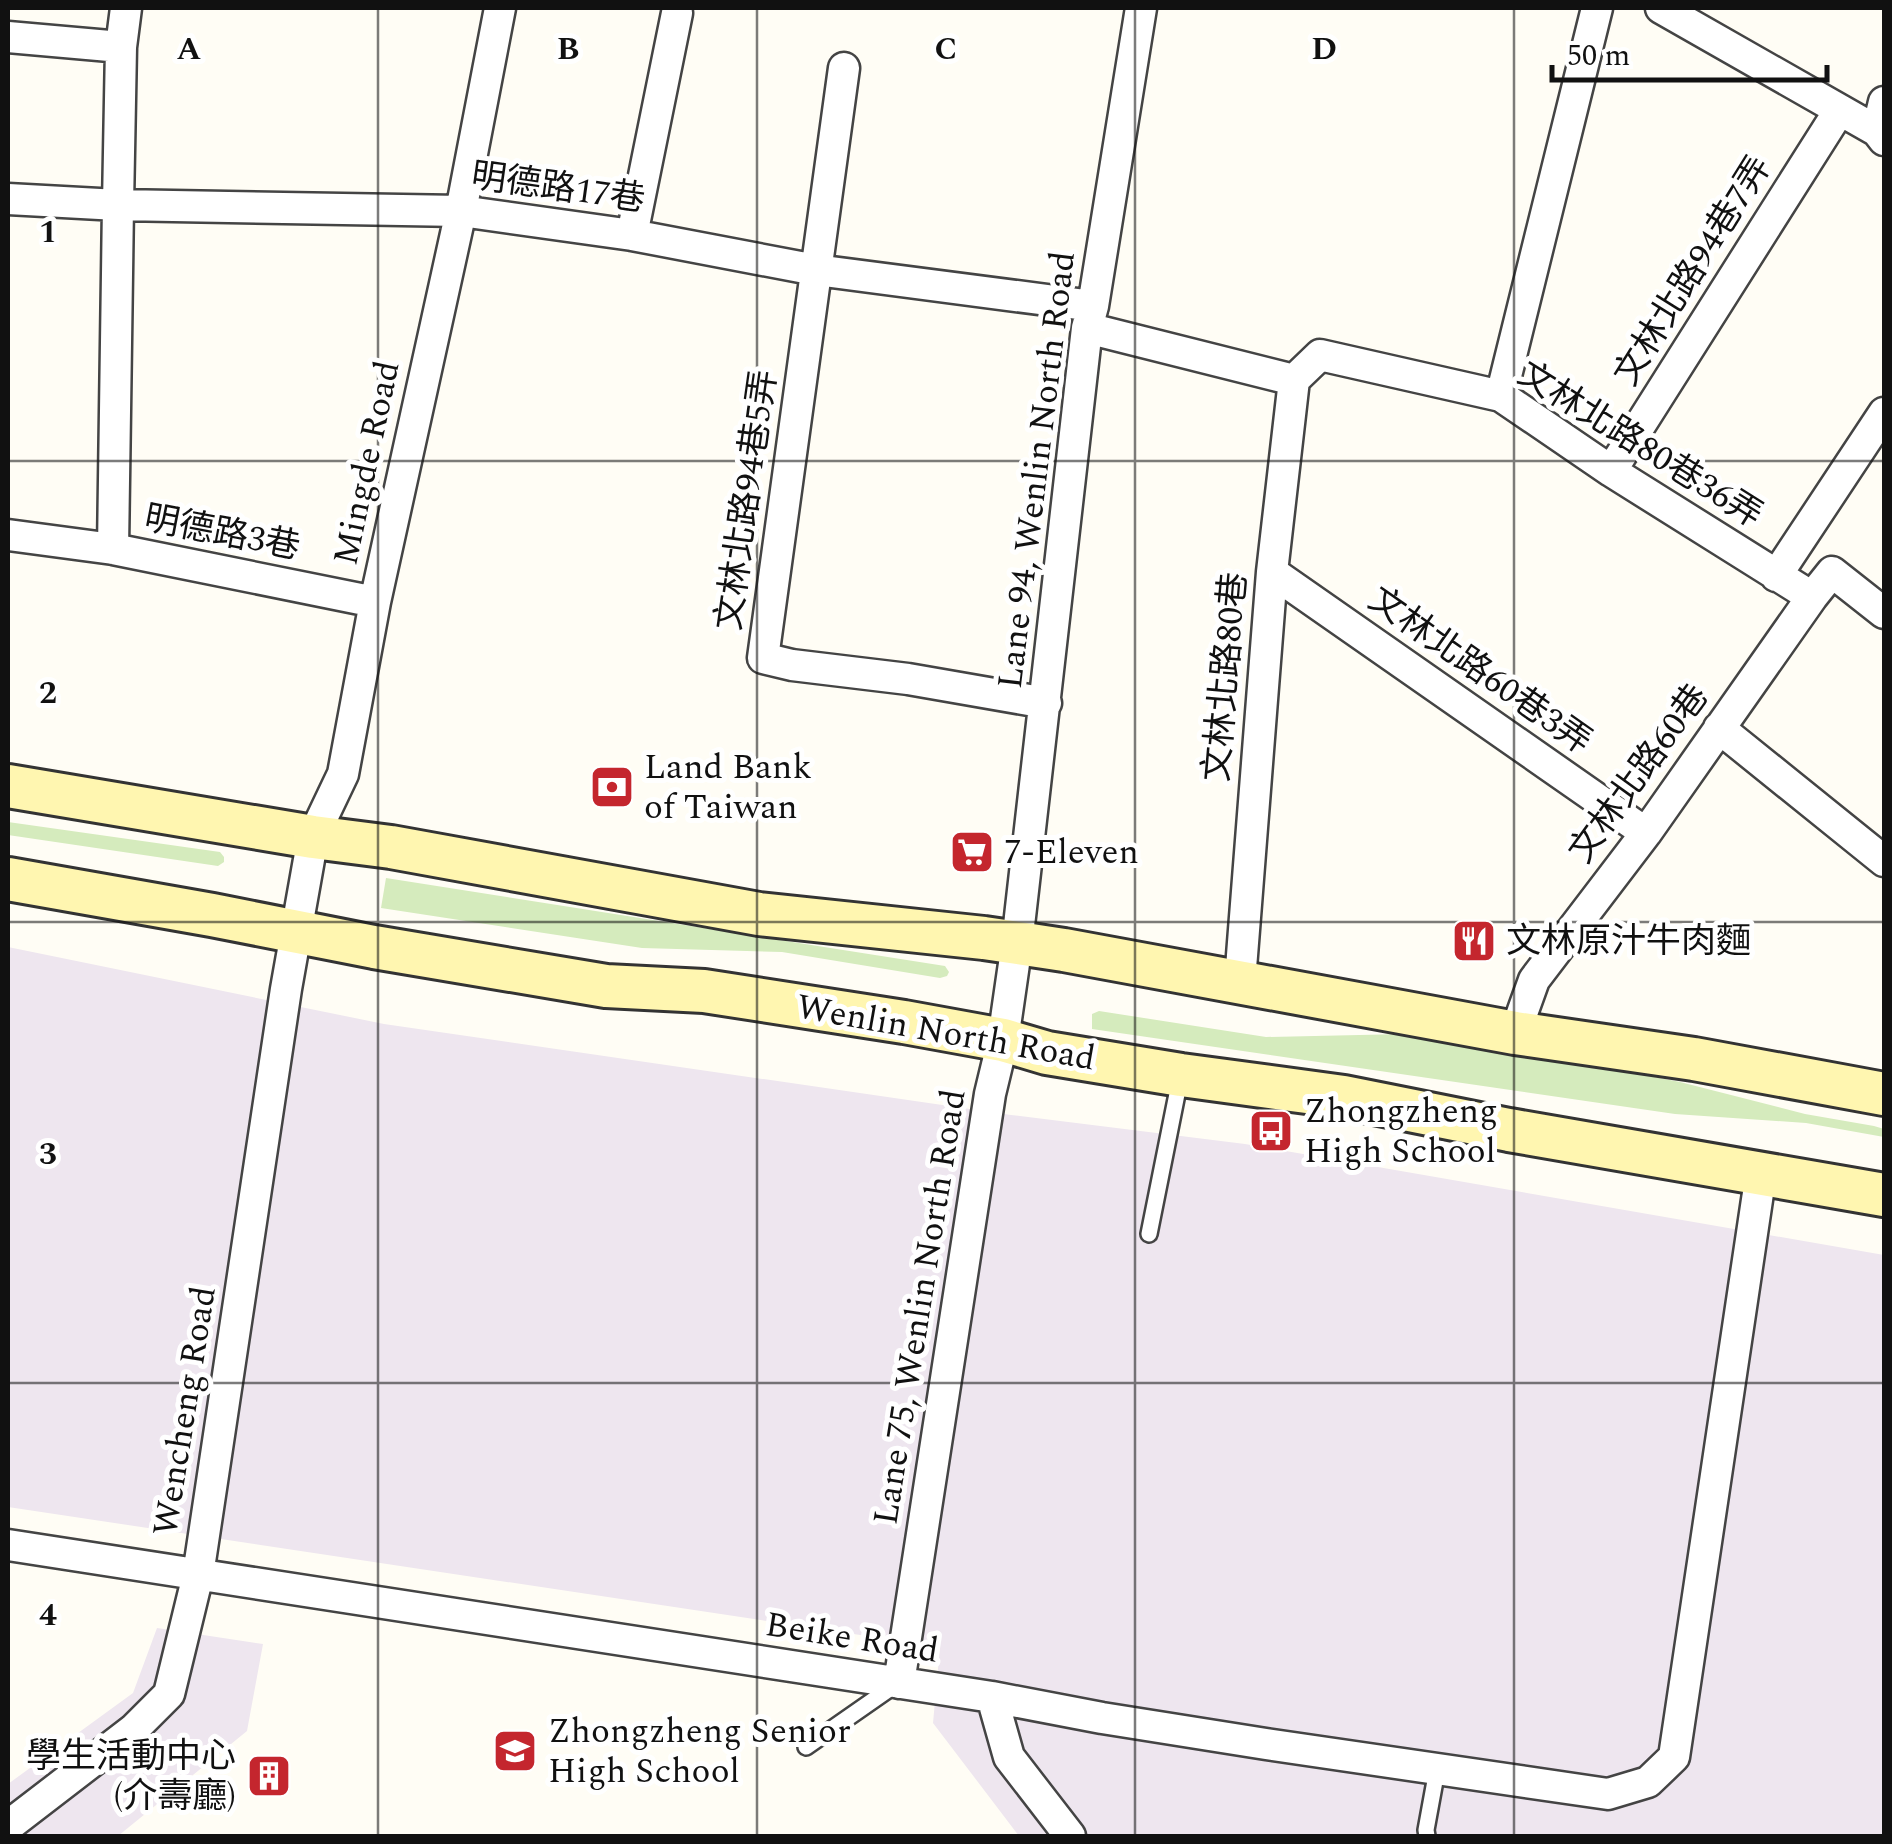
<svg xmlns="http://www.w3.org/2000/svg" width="1892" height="1844" font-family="Spectral,'Noto Sans TC',serif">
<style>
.industrial{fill:#eee6ef}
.green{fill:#d5ebbd}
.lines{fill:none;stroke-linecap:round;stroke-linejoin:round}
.lane-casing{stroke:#444;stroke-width:20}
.street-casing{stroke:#444;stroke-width:35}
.secondary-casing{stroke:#333;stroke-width:48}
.lane{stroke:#fff;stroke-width:15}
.street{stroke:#fff;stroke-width:30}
.secondary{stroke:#fff6b0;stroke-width:42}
.grid{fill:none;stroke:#111;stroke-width:2.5;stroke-opacity:0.55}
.labels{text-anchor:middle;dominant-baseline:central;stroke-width:10;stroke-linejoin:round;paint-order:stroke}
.street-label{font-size:35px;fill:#111;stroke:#fff}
.poi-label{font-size:35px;fill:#111;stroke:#fff;text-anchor:start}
.grid-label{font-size:32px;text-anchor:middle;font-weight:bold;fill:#111;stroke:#fff;stroke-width:10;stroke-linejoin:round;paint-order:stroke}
</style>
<rect width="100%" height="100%" fill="#fffdf5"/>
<path class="industrial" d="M 8,947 L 384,1024 L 1011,1115 L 1245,1144 L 1884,1255 L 1884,1836 L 1019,1836 L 933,1723 L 940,1647 L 8,1507 Z
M 157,1628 L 263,1644 L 247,1731 L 118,1836 L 8,1836 L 8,1784 L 133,1693 Z"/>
<path class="green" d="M 8,822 L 220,852 L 224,857 L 224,862 L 218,866 L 8,835 Z
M 386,878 L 945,966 L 949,972 L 947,976 L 940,978 L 782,952 L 642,948 L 381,908 Z
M 1099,1011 L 1266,1037 L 1404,1034 L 1589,1064 L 1680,1082 L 1805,1114 L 1874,1126 L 1884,1129 L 1884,1137 L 1806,1123 L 1675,1114 L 1092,1029 L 1092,1014 Z"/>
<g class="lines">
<defs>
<path id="lane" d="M 1149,1234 L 1180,1079
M 806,1747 L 895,1685
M 1427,1836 L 1426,1830 L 1437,1770"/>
<path id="street" d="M 1661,8 L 1877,131 L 1884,140
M 8,37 L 121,47
M 844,68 L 763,658 L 792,665 L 908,679 L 1046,703
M 1877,131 L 1884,102
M 8,199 L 118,205 L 461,211 L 632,235 L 816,270 L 1093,306
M 632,235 L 677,13
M 1087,328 L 1294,380
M 1294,380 L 1320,355 L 1501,396 L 1611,471 L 1812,597 L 1646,833 L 1534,980 L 1515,1033
M 1501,396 L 1597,8
M 1611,471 L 1839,111
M 8,535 L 113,549 L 375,602
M 113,549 L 118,205 L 121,47 L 126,8
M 1272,572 L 1646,833
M 1776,576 L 1884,413
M 1812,597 L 1832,572 L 1884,613
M 1719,728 L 1884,861
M 1240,981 L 1272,572 L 1294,380
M 8,1545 L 992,1697 L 1102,1718 L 1266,1744 L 1608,1794 L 1648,1782 L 1674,1757 L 1761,1173
M 899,1683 L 990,1094 L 1003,1040 L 1017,943 L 1087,328 L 1093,306 L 1141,8
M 992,1697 L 1009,1757 L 1070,1836
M 8,1826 L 133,1730 L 169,1694 L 198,1575 L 286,989 L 313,837 L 343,774 L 375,602 L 461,211 L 500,8"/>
<path id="secondary" d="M 8,786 L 313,837 L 391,847 L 759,914 L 984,938 L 1064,950 L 1515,1033 L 1694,1059 L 1884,1094
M 8,879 L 212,915 L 374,947 L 606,986 L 704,991 L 904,1022 L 1003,1040 L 1047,1053 L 1181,1075 L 1344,1097 L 1509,1130 L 1884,1195"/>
</defs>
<use href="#lane" class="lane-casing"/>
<use href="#street" class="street-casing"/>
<use href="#secondary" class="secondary-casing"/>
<use href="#lane" class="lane"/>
<use href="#street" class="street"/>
<use href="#secondary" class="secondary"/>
</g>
<path class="grid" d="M 378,8 L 378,1836M 757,8 L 757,1836M 1135,8 L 1135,1836M 1514,8 L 1514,1836M 8,461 L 1884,461M 8,922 L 1884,922M 8,1383 L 1884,1383"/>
<defs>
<symbol id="bank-square" viewBox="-11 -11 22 22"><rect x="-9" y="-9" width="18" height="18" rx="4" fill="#c4262e" stroke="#fff"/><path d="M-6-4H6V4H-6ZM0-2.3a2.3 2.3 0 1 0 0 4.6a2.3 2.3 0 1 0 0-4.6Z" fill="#fff"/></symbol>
<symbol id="supermarket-square" viewBox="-11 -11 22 22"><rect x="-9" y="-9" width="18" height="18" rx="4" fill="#c4262e" stroke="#fff"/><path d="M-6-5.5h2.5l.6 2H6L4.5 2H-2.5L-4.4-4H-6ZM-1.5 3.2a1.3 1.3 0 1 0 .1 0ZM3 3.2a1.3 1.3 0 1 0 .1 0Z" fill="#fff"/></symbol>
<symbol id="restaurant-square" viewBox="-11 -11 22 22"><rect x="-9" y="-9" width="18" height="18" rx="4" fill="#c4262e" stroke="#fff"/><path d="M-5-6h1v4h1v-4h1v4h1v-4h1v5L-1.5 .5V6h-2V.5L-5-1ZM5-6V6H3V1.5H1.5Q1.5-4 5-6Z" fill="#fff"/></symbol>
<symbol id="bus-square" viewBox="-11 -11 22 22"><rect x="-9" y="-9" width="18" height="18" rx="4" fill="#c4262e" stroke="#fff"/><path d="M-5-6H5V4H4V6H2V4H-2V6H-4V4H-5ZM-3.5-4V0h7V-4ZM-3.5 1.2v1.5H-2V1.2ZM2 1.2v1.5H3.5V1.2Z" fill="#fff"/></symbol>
<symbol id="school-square" viewBox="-11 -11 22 22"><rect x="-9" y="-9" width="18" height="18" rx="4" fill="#c4262e" stroke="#fff"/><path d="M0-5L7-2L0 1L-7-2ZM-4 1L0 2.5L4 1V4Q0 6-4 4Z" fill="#fff"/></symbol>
<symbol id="building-square" viewBox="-11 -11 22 22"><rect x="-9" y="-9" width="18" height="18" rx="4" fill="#c4262e" stroke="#fff"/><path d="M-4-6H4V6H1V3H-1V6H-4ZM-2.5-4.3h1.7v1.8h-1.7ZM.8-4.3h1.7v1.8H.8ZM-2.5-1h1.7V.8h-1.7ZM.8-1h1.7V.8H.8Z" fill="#fff"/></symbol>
</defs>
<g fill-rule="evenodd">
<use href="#bank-square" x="587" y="762" width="50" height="50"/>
<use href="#supermarket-square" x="947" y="827" width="50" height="50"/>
<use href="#restaurant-square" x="1449" y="916" width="50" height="50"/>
<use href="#bus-square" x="1246" y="1106" width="50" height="50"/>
<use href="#school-square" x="490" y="1726" width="50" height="50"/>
<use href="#building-square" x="244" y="1751" width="50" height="50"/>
</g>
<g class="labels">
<g class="street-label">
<text transform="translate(558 188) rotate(8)">明德路17巷</text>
<text transform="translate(1693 271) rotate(-58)">文林北路94巷7弄</text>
<text transform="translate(1640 445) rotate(32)">文林北路80巷36弄</text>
<text transform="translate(367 463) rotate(-78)">Mingde Road</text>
<text transform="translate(1037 470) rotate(-83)">Lane 94, Wenlin North Road</text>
<text transform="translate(747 500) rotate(-82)">文林北路94巷5弄</text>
<text transform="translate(222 533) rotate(11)">明德路3巷</text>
<text transform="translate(1480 671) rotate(35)">文林北路60巷3弄</text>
<text transform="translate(1226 677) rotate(-85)">文林北路80巷</text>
<text transform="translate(1639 774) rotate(-54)">文林北路60巷</text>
<text transform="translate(946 1033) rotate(10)">Wenlin North Road</text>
<text transform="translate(920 1307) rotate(-81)">Lane 75, Wenlin North Road</text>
<text transform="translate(185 1411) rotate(-81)">Wencheng Road</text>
<text transform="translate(852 1638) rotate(9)">Beike Road</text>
</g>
<g class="poi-label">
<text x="644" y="767">Land Bank<tspan x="644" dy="40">of Taiwan</tspan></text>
<text x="1004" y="852">7-Eleven</text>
<text x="1506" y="941">文林原汁牛肉麵</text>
<text x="1304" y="1111">Zhongzheng<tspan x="1304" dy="40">High School</tspan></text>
<text x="548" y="1731">Zhongzheng Senior<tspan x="548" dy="40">High School</tspan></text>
<text x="236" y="1756" text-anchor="end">學生活動中心<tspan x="236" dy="40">(介壽廳)</tspan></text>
</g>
</g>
<g class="grid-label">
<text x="189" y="59">A</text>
<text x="568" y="59">B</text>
<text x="946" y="59">C</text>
<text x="1324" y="59">D</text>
<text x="48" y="242">1</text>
<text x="48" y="703">2</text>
<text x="48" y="1164">3</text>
<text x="48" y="1625">4</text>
</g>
<rect width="1892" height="1844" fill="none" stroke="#111111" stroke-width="20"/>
<path d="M1552 65v15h275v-15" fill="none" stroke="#111111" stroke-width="5"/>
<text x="1567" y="65" font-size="30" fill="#111111" stroke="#ffffff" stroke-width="8" paint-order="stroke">50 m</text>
</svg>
